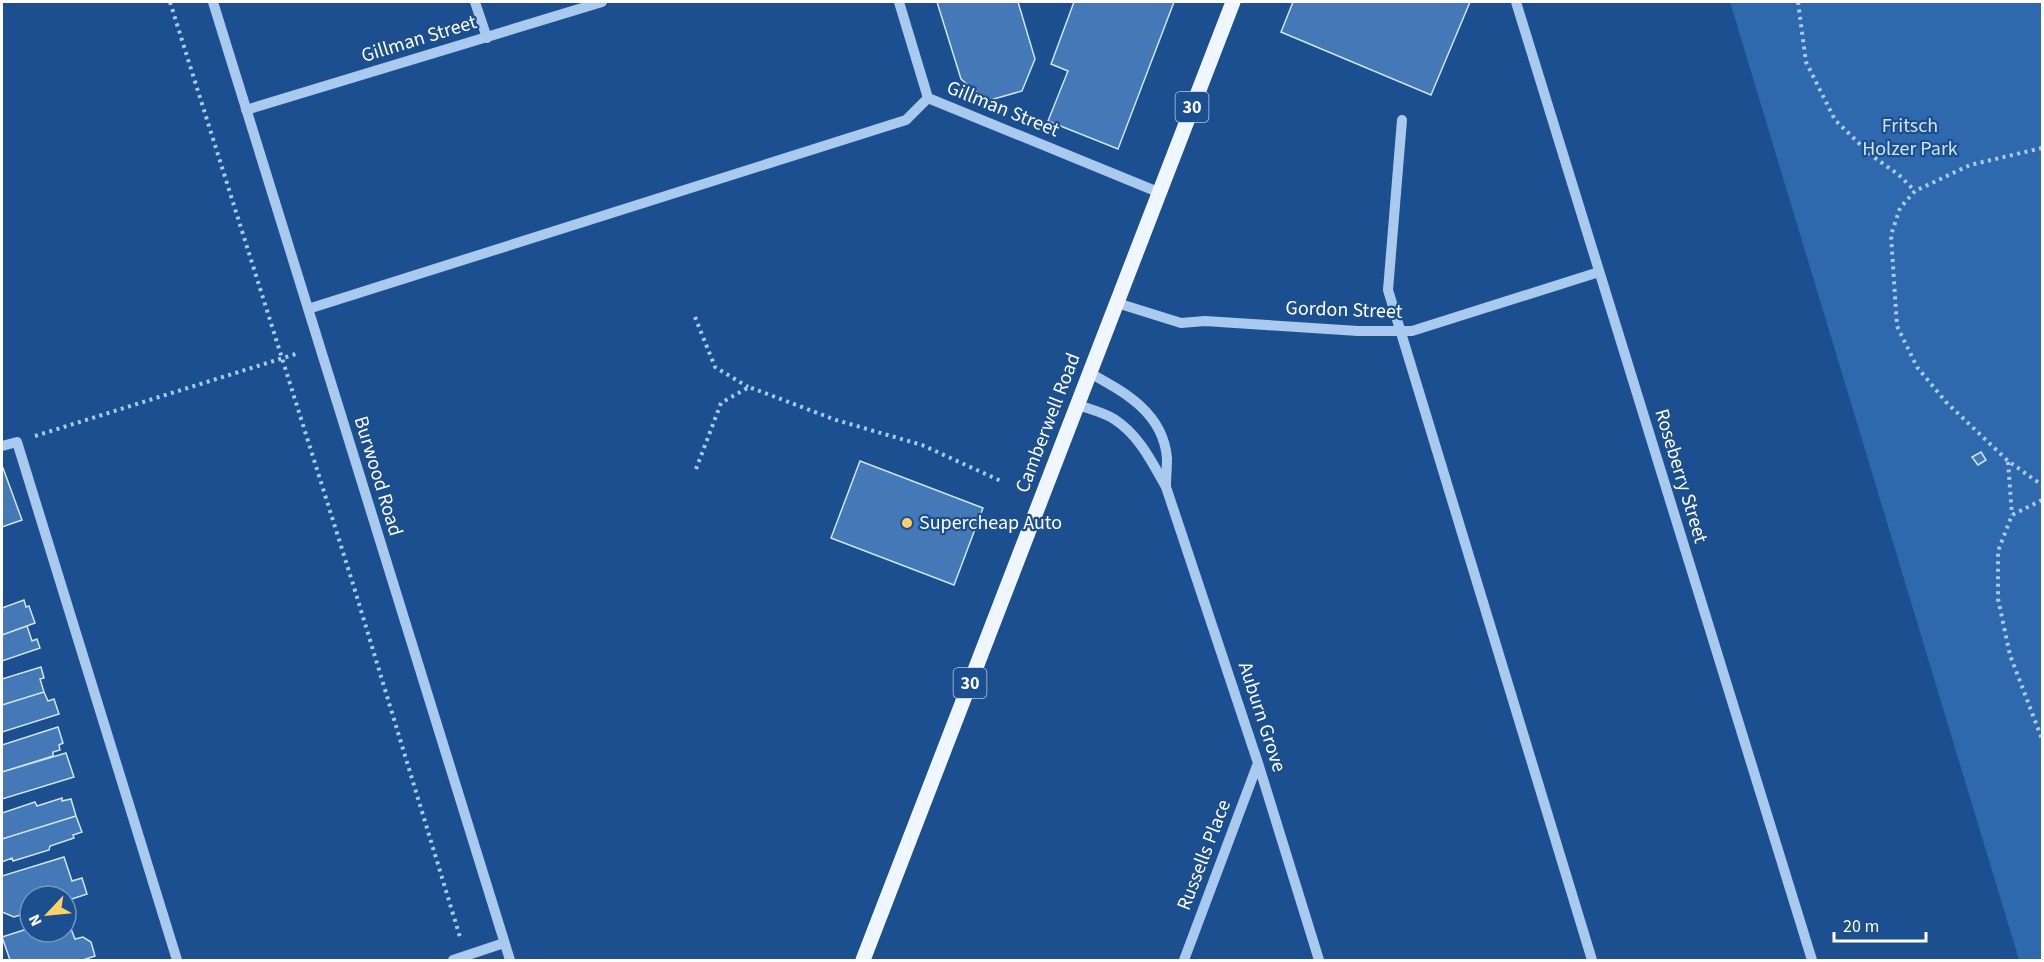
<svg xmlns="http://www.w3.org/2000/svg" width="2044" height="962" font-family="'Source Sans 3',sans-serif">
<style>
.green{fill:#2e69ad}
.building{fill:#4478b7;stroke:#cfe3fa;stroke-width:1.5}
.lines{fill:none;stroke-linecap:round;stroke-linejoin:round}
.path{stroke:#a9c9ee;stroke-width:4;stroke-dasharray:3 4.5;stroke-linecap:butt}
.minor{stroke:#a9c9ee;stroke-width:10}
.major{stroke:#f0f6ff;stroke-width:15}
.poi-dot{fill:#ffd166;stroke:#1b4f8f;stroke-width:2}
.labels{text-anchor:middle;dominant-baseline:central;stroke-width:4.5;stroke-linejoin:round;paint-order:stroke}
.shield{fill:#1b4f8f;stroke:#bbcadd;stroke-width:1.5}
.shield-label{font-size:18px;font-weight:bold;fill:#fff}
.street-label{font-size:20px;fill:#fff;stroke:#1b4f8f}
.park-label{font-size:20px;fill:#cfe3fa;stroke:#1b4f8f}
.poi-label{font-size:20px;fill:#fff;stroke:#1b4f8f;text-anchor:start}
</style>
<rect width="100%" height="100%" fill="#1b4f8f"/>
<path class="green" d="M 1730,2 L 2042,2 L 2042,960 L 2019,960 Z"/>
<path class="building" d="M 937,2 L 1018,2 L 1035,59 L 1022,91 L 987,101 L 961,79 Z
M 1074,2 L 1174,2 L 1118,149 L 1048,121 L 1068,71 L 1051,64 Z
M 1293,2 L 1470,2 L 1431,95 L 1281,32 Z
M 1981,452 L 1986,460 L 1978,465 L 1972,457 Z
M 860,461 L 983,508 L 954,585 L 831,538 Z
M 3,468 L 22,520 L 2,527 L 2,469 Z
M 24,600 L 26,607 L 29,606 L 35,623 L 2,635 L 2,608 Z
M 27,626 L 32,641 L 37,639 L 40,648 L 2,661 L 2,635 Z
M 41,667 L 44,678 L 40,679 L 44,692 L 2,705 L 2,679 Z
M 44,692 L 48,701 L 54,699 L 59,714 L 2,732 L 2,736 L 2,705 Z
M 58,727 L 63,743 L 59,745 L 60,750 L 53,752 L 53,756 L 2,772 L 2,745 Z
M 66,753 L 74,777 L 2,799 L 2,772 Z
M 62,798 L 62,801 L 71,799 L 76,816 L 2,839 L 2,813 L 35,802 L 37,806 Z
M 76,816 L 82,832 L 73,835 L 74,838 L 50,846 L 49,850 L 13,861 L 12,858 L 2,862 L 2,839 Z
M 64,857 L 72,881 L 82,878 L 87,894 L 66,901 L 66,896 L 30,896 L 30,912 L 14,917 L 2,912 L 2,876 Z
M 66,916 L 75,939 L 83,937 L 91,942 L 95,956 L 83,960 L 10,960 L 2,937 L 30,928 L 30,932 L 66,932 Z"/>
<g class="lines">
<path class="path" d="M 170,2 L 353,584 L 460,937
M 1798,2 L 1806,62 L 1835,120 L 1871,155 L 1899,175 L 1915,191
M 2042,148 L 1970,165 L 1915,191 L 1900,208 L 1891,235 L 1897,326 L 1917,367 L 1946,402 L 2008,461 L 2042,485
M 695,317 L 715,367 L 748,387
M 35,436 L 299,353
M 2008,462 L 2012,515
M 696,469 L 721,403 L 749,387 L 836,420 L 922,445 L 1001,481
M 2042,500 L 2012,515 L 1998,551 L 1998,599 L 2010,655 L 2042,739"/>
<path class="minor" d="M 213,2 L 510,960
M 475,2 L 487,38
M 899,2 L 928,98 L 1158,192
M 1516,2 L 1812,960
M 246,110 L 602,2
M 1402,120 L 1388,290 L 1592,960
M 1117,303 L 1181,323 L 1205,321 L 1358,331 L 1412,331 L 1599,272
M 308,309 L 906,120 L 928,98
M 1090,373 C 1126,393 1163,413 1167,458 C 1167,468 1166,477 1166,486
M 1078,405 C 1089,409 1103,412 1114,419 C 1139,435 1152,462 1166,487 L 1258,763 L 1319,960
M 2,446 L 17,442 L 177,960
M 453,960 L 504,943
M 1184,960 L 1258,763"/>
<path class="major" d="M 863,960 L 1233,2"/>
</g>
<circle class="poi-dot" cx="907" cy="523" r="6"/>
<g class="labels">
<g class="shield">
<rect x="1175.5" y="92" width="33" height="30" rx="4.5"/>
<rect x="953.5" y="668" width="33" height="30" rx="4.5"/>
</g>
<g class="shield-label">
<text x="1192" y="107">30</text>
<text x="970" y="683">30</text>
</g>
<g class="street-label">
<text transform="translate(419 39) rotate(-17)">Gillman Street</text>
<text transform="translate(1003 109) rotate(22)">Gillman Street</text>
<text transform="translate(1344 310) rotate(2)">Gordon Street</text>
<text transform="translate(1048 423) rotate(-69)">Camberwell Road</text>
<text transform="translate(378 476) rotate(73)">Burwood Road</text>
<text transform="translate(1681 476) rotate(73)">Roseberry Street</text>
<text transform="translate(1262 717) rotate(72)">Auburn Grove</text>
<text transform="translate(1204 855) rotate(-69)">Russells Place</text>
</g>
<g class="park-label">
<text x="1910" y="126">Fritsch<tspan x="1910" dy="23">Holzer Park</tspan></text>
</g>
<g class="poi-label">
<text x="919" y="523">Supercheap Auto</text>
</g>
</g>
<rect width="2044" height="962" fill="none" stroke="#ffffff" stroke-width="6"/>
<g transform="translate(48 914) rotate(244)"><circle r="28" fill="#1b4f8f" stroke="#7695bc" stroke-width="1.5"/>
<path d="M0-4.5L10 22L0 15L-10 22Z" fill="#ffd166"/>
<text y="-9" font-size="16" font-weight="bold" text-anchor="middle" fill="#ffffff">N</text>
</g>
<path d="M1834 932v9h92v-9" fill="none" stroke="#ffffff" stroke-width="3"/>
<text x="1843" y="932" font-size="18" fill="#ffffff" stroke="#1b4f8f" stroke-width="4.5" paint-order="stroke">20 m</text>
</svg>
